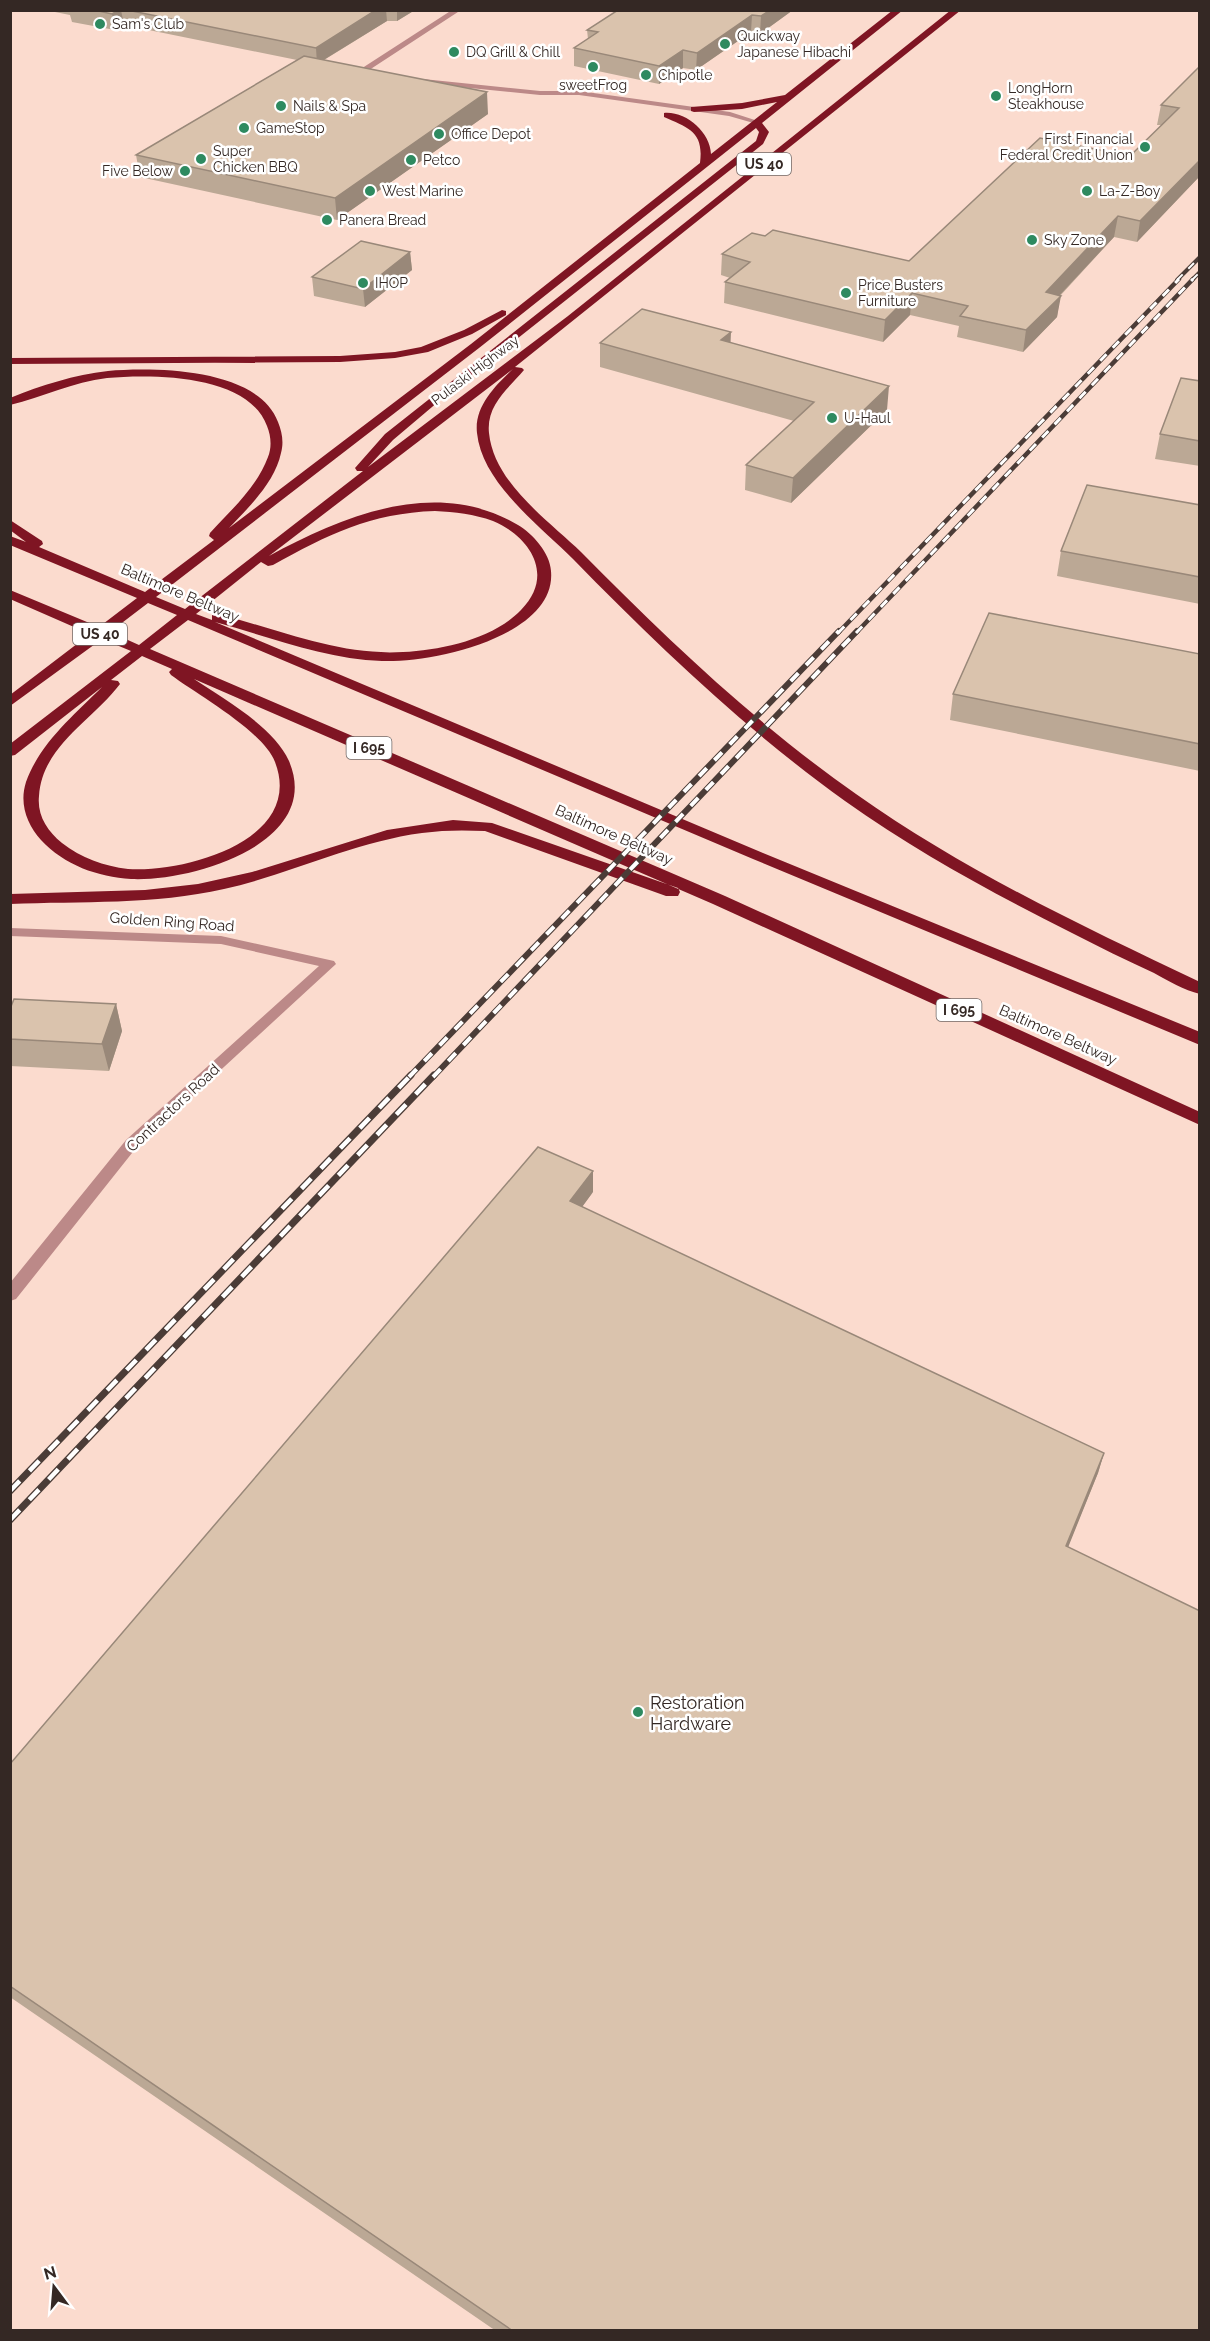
<svg xmlns="http://www.w3.org/2000/svg" width="1210" height="2341" font-family="Raleway,sans-serif">
<style>
.lines{fill:none;stroke-linecap:round;stroke-linejoin:round}
.street{fill:#bc8988;fill-rule:evenodd}
.highway{fill:#7f1523;fill-rule:evenodd}
.rail-far3-casing{stroke:#4b3c37;stroke-width:4}
.rail-far2-casing{stroke:#4b3c37;stroke-width:4.5}
.rail-far1-casing{stroke:#4b3c37;stroke-width:6}
.rail-casing{stroke:#4b3c37;stroke-width:7}
.rail-far3{stroke:#fff;stroke-width:2;stroke-dasharray:8;stroke-linecap:butt}
.rail-far2{stroke:#fff;stroke-width:3;stroke-dasharray:9;stroke-linecap:butt}
.rail-far1{stroke:#fff;stroke-width:4;stroke-dasharray:11;stroke-linecap:butt}
.rail{stroke:#fff;stroke-width:4.5;stroke-dasharray:14;stroke-linecap:butt}
.wall{fill:#bba895}
.shaded-wall{fill:#998879}
.building{fill:#dac3ad;stroke:#998879;stroke-width:1.5}
.poi-dot{fill:#2e8a60;stroke:#fff;stroke-width:2}
.labels{text-anchor:middle;dominant-baseline:central;stroke-width:5;stroke-linejoin:round;paint-order:stroke}
.far-poi-label{font-size:14px;fill:#342824;stroke:#fff;text-anchor:start}
.shield{fill:#fff;stroke:#716866;stroke-width:1.5}
.shield-label{font-size:14px;font-weight:bold;fill:#342824}
.far-street-label{font-size:14px;fill:#342824;stroke:#fff}
.street-label{font-size:15px;fill:#342824;stroke:#fff}
.near-poi-label{font-size:18px;fill:#342824;stroke:#fff;text-anchor:start}
</style>
<rect width="100%" height="100%" fill="#fbdbce"/>
<g class="lines">
<path class="street" d="M 452,10 L 461,10 L 360,76 L 353,74 Z
M 423,79 L 540,91 L 579,91 L 730,112 L 761,122 L 757,124 L 729,116 L 579,95 L 540,95 L 420,83 L 419,81 Z
M 10,928 L 221,936 L 334,961 L 336,964 L 136,1148 L 16,1299 L 10,1301 L 10,1283 L 126,1140 L 319,966 L 221,944 L 10,936 Z"/>
<path class="highway" d="M 893,10 L 903,10 L 762,123 L 769,132 L 763,144 L 445,396 L 393,440 L 368,467 L 568,316 L 951,10 L 961,10 L 515,367 L 522,368 L 524,370 C 508,389 486,405 489,433 C 494,483 548,520 581,552 C 667,639 756,724 856,794 C 963,870 1082,926 1200,982 L 1200,994 C 1184,990 1168,981 1154,973 C 1126,960 1099,947 1072,933 C 994,894 917,852 845,801 C 746,730 658,646 573,559 C 540,526 482,483 477,433 C 474,407 495,386 513,369 L 269,556 C 344,515 437,477 518,525 C 533,534 550,553 551,571 C 557,637 430,663 382,661 C 325,659 270,637 215,622 L 763,853 L 1200,1032 L 1200,1045 L 753,859 L 188,620 L 150,649 L 725,896 L 1200,1112 L 1200,1125 L 713,904 L 194,679 C 224,699 274,727 289,761 C 324,844 190,882 131,879 C 98,877 64,865 41,840 C 27,824 19,804 26,782 C 40,743 74,715 102,687 L 15,755 L 10,756 L 10,744 L 131,651 L 102,639 L 10,706 L 10,695 L 90,634 L 10,599 L 10,590 L 99,627 L 137,598 L 10,545 L 10,536 L 26,542 L 10,530 L 10,520 L 42,541 L 43,544 L 39,547 L 145,592 L 214,540 L 209,536 L 210,533 C 231,510 257,487 268,457 C 272,447 271,436 267,426 C 248,374 153,374 107,378 C 73,382 43,397 10,405 L 10,398 C 42,385 74,375 108,371 C 155,367 258,368 278,422 C 282,432 284,442 281,453 C 275,482 249,507 229,528 L 471,344 L 700,163 C 704,132 689,128 664,117 L 664,113 C 686,111 710,132 711,154 L 777,102 L 742,109 L 694,112 L 691,111 L 691,107 L 742,103 L 785,95 ZM 756,128 L 759,132 L 756,141 L 385,434 L 355,468 L 357,471 L 363,471 L 185,609 L 156,597 L 479,348 ZM 435,511 C 455,512 474,514 493,521 C 531,537 555,576 521,610 C 493,639 442,650 403,652 C 338,656 279,629 217,614 L 212,615 L 212,620 L 196,614 L 261,562 L 268,566 L 273,565 C 327,535 371,513 435,511 ZM 148,603 L 177,615 L 139,645 L 110,632 ZM 142,656 L 172,669 L 169,672 L 171,675 C 198,695 263,731 275,762 C 305,840 185,873 128,869 C 104,866 81,858 62,843 C 47,831 37,815 39,796 C 42,746 93,720 120,684 L 118,681 L 111,680 Z
M 502,310 L 506,311 L 506,315 L 472,334 L 428,352 L 395,358 L 340,362 L 10,364 L 10,358 L 340,356 L 395,352 L 421,347 L 464,330 Z
M 453,820 L 492,823 L 678,888 L 680,892 L 678,896 L 666,896 L 485,831 C 464,830 443,830 422,833 C 354,842 291,874 224,889 C 154,905 82,901 10,904 L 10,894 L 145,890 L 198,884 L 252,872 L 387,830 Z"/>
<defs>
<path id="rail-far3" d="M 1177,280 L 1200,257
M 1192,280 L 1200,272"/>
<path id="rail-far2" d="M 838,633 L 1179,279
M 856,633 L 1193,279"/>
<path id="rail-far1" d="M 409,1077 L 839,631
M 433,1077 L 857,631"/>
<path id="rail" d="M 10,1491 L 411,1075
M 10,1520 L 434,1075"/>
</defs>
<use href="#rail-far3" class="rail-far3-casing"/>
<use href="#rail-far2" class="rail-far2-casing"/>
<use href="#rail-far1" class="rail-far1-casing"/>
<use href="#rail" class="rail-casing"/>
<use href="#rail-far3" class="rail-far3"/>
<use href="#rail-far2" class="rail-far2"/>
<use href="#rail-far1" class="rail-far1"/>
<use href="#rail" class="rail"/>
</g>
<path class="wall" d="M 45,10 L 415,10 L 397,21 L 387,21 L 324,60 L 488,114 L 337,220 L 140,177 L 136,155 L 297,60 L 124,25 L 115,30 L 72,22 L 70,15 Z
M 618,10 L 793,10 L 760,34 L 751,32 L 696,70 L 683,68 L 659,84 L 574,66 L 574,48 L 588,39 L 587,30 Z
M 1200,66 L 1200,178 L 1198,178 L 1137,242 L 1114,237 L 1060,296 L 1057,317 L 1023,352 L 957,337 L 959,326 L 910,315 L 883,342 L 724,303 L 725,282 L 730,278 L 721,275 L 722,254 L 765,236 L 909,261 L 1130,156 L 1162,125 L 1157,125 L 1161,105 Z
M 410,252 L 412,270 L 365,307 L 314,296 L 312,277 Z
M 600,343 L 731,343 L 887,410 L 791,503 L 745,490 L 746,465 L 794,421 L 600,367 Z
M 1200,381 L 1200,466 L 1155,459 L 1160,434 Z
M 1200,505 L 1200,604 L 1057,576 L 1061,551 Z
M 1200,654 L 1200,771 L 950,720 L 953,694 Z
M 116,1004 L 122,1031 L 109,1071 L 10,1066 L 10,1009 Z
M 593,1192 L 582,1207 L 1104,1453 L 1098,1473 L 1068,1546 L 1200,2331 L 496,2331 L 10,1997 L 10,1764 Z"/>
<path class="shaded-wall" d="M 119,10 L 121,10 L 124,25 L 115,30 L 112,14 Z
M 376,10 L 386,10 L 387,21 L 317,64 L 316,48 Z
M 397,10 L 415,10 L 397,21 Z
M 770,10 L 793,10 L 760,34 L 761,16 Z
M 752,15 L 751,32 L 696,70 L 697,53 Z
M 683,50 L 683,68 L 659,84 L 659,66 Z
M 487,92 L 488,114 L 337,220 L 335,198 Z
M 1200,160 L 1200,168 L 1198,178 L 1137,242 L 1140,221 Z
M 1118,216 L 1114,237 L 1042,314 L 1046,292 Z
M 410,252 L 412,270 L 365,307 L 363,289 Z
M 912,293 L 910,315 L 883,342 L 885,320 Z
M 1061,296 L 1057,317 L 1023,352 L 1026,330 Z
M 731,332 L 730,356 L 721,340 Z
M 889,386 L 887,410 L 791,503 L 793,478 Z
M 116,1004 L 122,1031 L 109,1071 L 102,1044 Z
M 593,1171 L 593,1192 L 571,1222 L 570,1201 Z
M 1104,1453 L 1098,1473 L 1061,1565 L 1066,1546 Z"/>
<path class="building" d="M 94,10 L 119,10 L 112,14 Z
M 127,10 L 376,10 L 316,48 Z
M 618,10 L 770,10 L 761,16 L 752,15 L 697,53 L 683,50 L 659,66 L 574,48 L 598,32 L 587,30 Z
M 304,56 L 487,92 L 335,198 L 136,155 Z
M 1200,66 L 1200,160 L 1140,221 L 1118,216 L 1046,292 L 1061,296 L 1026,330 L 960,316 L 968,306 L 912,293 L 885,320 L 725,282 L 750,262 L 722,254 L 752,233 L 765,236 L 773,230 L 909,261 L 1040,138 L 1130,156 L 1179,108 L 1161,105 Z
M 361,241 L 410,252 L 363,289 L 312,277 Z
M 642,309 L 731,332 L 721,340 L 889,386 L 793,478 L 746,465 L 814,402 L 600,343 Z
M 1181,378 L 1200,381 L 1200,441 L 1160,434 Z
M 1087,485 L 1200,505 L 1200,577 L 1061,551 Z
M 989,613 L 1200,654 L 1200,744 L 953,694 Z
M 14,999 L 116,1004 L 102,1044 L 10,1039 L 10,1009 Z
M 538,1147 L 593,1171 L 570,1201 L 1104,1453 L 1066,1546 L 1200,1611 L 1200,2331 L 513,2331 L 10,1986 L 10,1764 Z"/>
<g class="poi-dot">
<circle cx="100" cy="24" r="6"/>
<circle cx="725" cy="44" r="6"/>
<circle cx="454" cy="52" r="6"/>
<circle cx="593" cy="67" r="6"/>
<circle cx="646" cy="75" r="6"/>
<circle cx="996" cy="96" r="6"/>
<circle cx="281" cy="106" r="6"/>
<circle cx="244" cy="128" r="6"/>
<circle cx="439" cy="134" r="6"/>
<circle cx="1145" cy="147" r="6"/>
<circle cx="201" cy="159" r="6"/>
<circle cx="411" cy="160" r="6"/>
<circle cx="185" cy="171" r="6"/>
<circle cx="370" cy="191" r="6"/>
<circle cx="1087" cy="191" r="6"/>
<circle cx="327" cy="220" r="6"/>
<circle cx="1032" cy="240" r="6"/>
<circle cx="363" cy="283" r="6"/>
<circle cx="846" cy="293" r="6"/>
<circle cx="832" cy="418" r="6"/>
<circle cx="638" cy="1712" r="6"/>
</g>
<g class="labels">
<g class="far-poi-label">
<text x="112" y="24">Sam's Club</text>
<text x="737" y="36">Quickway<tspan x="737" dy="16">Japanese Hibachi</tspan></text>
<text x="466" y="52">DQ Grill &amp; Chill</text>
<text x="658" y="75">Chipotle</text>
<text x="593" y="85" text-anchor="middle">sweetFrog</text>
<text x="1008" y="88">LongHorn<tspan x="1008" dy="16">Steakhouse</tspan></text>
<text x="293" y="106">Nails &amp; Spa</text>
<text x="256" y="128">GameStop</text>
<text x="451" y="134">Office Depot</text>
<text x="1133" y="139" text-anchor="end">First Financial<tspan x="1133" dy="16">Federal Credit Union</tspan></text>
<text x="213" y="151">Super<tspan x="213" dy="16">Chicken BBQ</tspan></text>
<text x="423" y="160">Petco</text>
<text x="173" y="171" text-anchor="end">Five Below</text>
<text x="382" y="191">West Marine</text>
<text x="1099" y="191">La-Z-Boy</text>
<text x="339" y="220">Panera Bread</text>
<text x="1044" y="240">Sky Zone</text>
<text x="375" y="283">IHOP</text>
<text x="858" y="285">Price Busters<tspan x="858" dy="16">Furniture</tspan></text>
<text x="844" y="418">U-Haul</text>
</g>
<g class="shield">
<rect x="737" y="153" width="54" height="22" rx="4.5"/>
<rect x="73" y="623" width="54" height="22" rx="4.5"/>
<rect x="346.5" y="737" width="45" height="22" rx="4.5"/>
<rect x="936.5" y="999" width="45" height="22" rx="4.5"/>
</g>
<g class="shield-label">
<text x="764" y="164">US 40</text>
<text x="100" y="634">US 40</text>
<text x="369" y="748">I 695</text>
<text x="959" y="1010">I 695</text>
</g>
<g class="far-street-label">
<text transform="translate(475 370) rotate(-37)">Pulaski Highway</text>
</g>
<g class="street-label">
<text transform="translate(180 593) rotate(23)">Baltimore Beltway</text>
<text transform="translate(614 835) rotate(24)">Baltimore Beltway</text>
<text transform="translate(172 922) rotate(4)">Golden Ring Road</text>
<text transform="translate(1058 1035) rotate(24)">Baltimore Beltway</text>
<text transform="translate(173 1108) rotate(-43)">Contractors Road</text>
</g>
<g class="near-poi-label">
<text x="650" y="1702">Restoration<tspan x="650" dy="21">Hardware</tspan></text>
</g>
</g>
<rect width="1210" height="2341" fill="none" stroke="#342824" stroke-width="24"/>
<g transform="translate(54 2287) rotate(344)" stroke="#ffffff" stroke-width="4.5" paint-order="stroke">
<path d="M0-4.5L10 22L0 15L-10 22Z" fill="#342824"/>
<text y="-9" font-size="16" font-weight="bold" text-anchor="middle" fill="#342824">N</text>
</g>
</svg>
